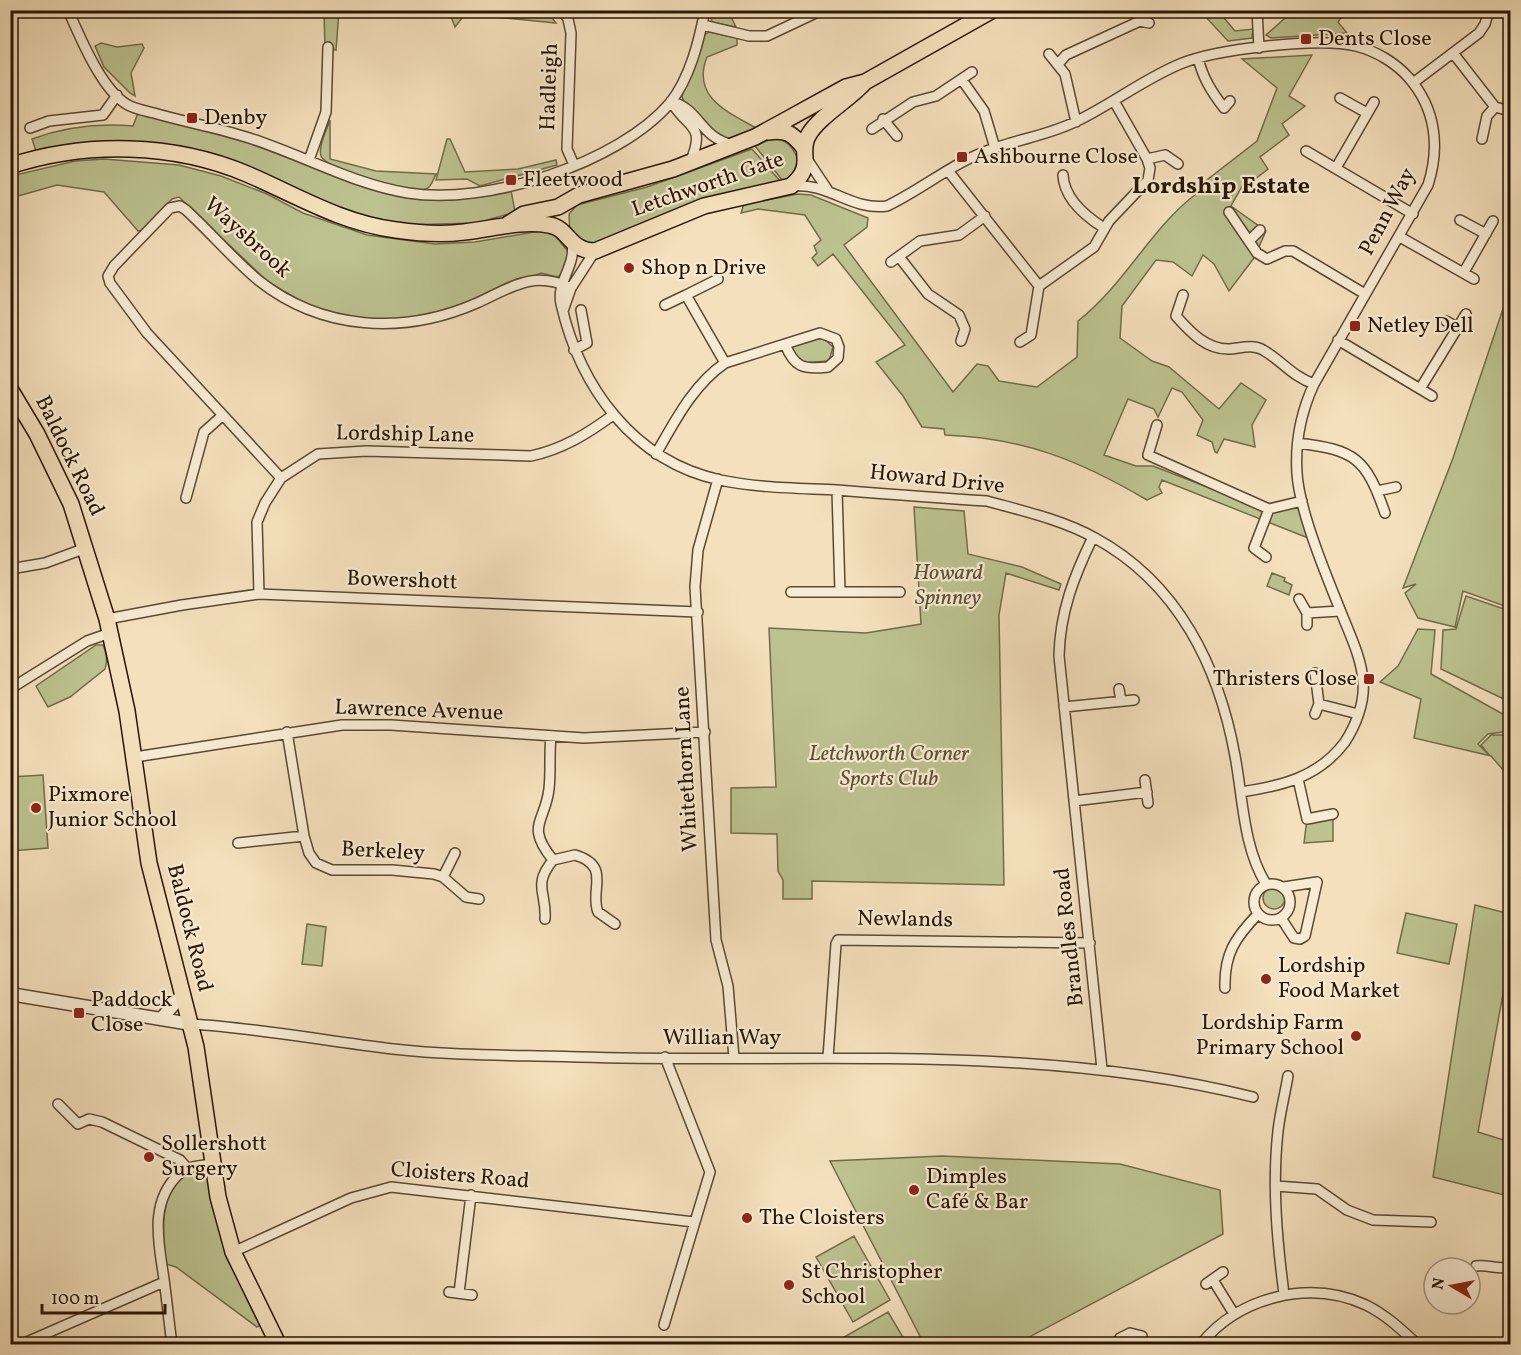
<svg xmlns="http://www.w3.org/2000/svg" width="1521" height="1355" font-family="Vollkorn,serif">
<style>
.green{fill:#bcc290;stroke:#726c4a;stroke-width:1.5}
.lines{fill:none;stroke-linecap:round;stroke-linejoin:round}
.minor-casing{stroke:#5b4833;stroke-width:12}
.tertiary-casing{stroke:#5b4833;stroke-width:15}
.primary-casing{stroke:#281505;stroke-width:18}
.minor{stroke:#f8ebd3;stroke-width:9}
.tertiary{stroke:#f8ebd3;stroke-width:12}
.primary{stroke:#f4e0bc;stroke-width:15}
.poi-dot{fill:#8f2418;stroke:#f8ebd3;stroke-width:2}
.labels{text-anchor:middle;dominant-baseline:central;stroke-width:4.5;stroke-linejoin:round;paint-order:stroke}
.poi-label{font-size:22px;fill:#281505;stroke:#f8ebd3;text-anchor:start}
.street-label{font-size:22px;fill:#281505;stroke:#f8ebd3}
.park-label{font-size:22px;font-style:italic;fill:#5c5236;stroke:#f8ebd3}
.neighbourhood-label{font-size:24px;font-weight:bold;fill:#281505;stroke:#f8ebd3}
</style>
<rect width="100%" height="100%" fill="#f4e0bc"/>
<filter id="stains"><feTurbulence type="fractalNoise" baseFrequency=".00333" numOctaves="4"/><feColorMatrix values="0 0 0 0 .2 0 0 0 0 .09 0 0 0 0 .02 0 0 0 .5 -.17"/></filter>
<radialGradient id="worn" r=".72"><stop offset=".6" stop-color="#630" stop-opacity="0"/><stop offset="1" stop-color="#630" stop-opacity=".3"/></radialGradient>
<path class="green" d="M 324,11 L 339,11 L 336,50 L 325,48 Z
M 451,11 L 466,13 L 455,27 L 450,14 Z
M 483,11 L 547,11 L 556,23 L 476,15 Z
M 710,11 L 728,11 L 736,27 L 712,22 Z
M 1293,11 L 1346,11 L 1338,22 L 1347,33 L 1271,38 L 1266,35 Z
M 1219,12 L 1235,31 L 1253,29 L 1252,38 L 1228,41 L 1202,13 Z
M 709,32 L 737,38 L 737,45 L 707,57 C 691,97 728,112 756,128 L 730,139 L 719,138 L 684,103 L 682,96 L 704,35 Z
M 101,43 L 117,47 L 142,44 L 144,48 L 131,73 L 135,96 L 130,93 L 104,67 L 95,46 Z
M 1312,55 L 1289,96 L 1305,106 L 1282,124 L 1289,135 L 1260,157 L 1268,169 L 1250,183 L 1244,183 L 1231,206 L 1266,231 L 1254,258 L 1229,291 L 1214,264 L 1203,255 L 1192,276 L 1173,262 L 1156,260 L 1122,306 L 1120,338 L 1152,361 L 1169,367 L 1219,409 L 1241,383 L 1266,400 L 1252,425 L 1255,447 L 1224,439 L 1217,453 L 1215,452 L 1212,442 L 1197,435 L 1203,420 L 1182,392 L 1172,388 L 1158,417 L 1154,409 L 1128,399 L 1104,455 L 1136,466 L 1153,466 L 1272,512 L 1299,506 L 1308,538 L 1162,480 L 1159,487 L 1162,493 L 1147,500 C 1079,460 1024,438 945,435 L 944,429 L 922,427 L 903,396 L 876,362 L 905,345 L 833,254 L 818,266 L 812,258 L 817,253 L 814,246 L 821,240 L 805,215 L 758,209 L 741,213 L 744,204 L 798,194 L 811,195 L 868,218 L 867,227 L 844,245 L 953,392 L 977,364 L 988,366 L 999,381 L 1037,387 L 1077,357 L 1078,321 C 1126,283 1150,229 1196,194 L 1194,190 L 1257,141 L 1277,88 L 1242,59 Z
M 138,113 L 250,143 L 364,187 L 404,197 L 452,200 L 511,190 L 515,212 L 477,223 L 400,225 L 335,209 L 205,155 L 36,151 L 32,139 C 65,127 97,123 133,126 Z
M 330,120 L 330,159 L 376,171 L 436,174 C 433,179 432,187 426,189 C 412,194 326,170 321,156 C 318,146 327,129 330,120 Z
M 447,139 L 450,139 L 465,172 L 518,169 L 556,160 L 557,165 L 480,186 L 467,179 L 436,180 Z
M 771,139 C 786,138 792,146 798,159 L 793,175 L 783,181 L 755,146 Z
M 752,149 L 780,181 L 587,247 L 570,234 L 569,214 L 577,205 L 647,187 Z
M 104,159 L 179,165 L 221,176 L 267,194 L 303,213 L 367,235 L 435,244 L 475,242 L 540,231 L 554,234 L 570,254 L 563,273 L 557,277 L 541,273 L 448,312 L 420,319 L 353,319 L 313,308 L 268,282 L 179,197 L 172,199 L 144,230 L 138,231 L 104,192 L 57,185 L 11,198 L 11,176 L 75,161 Z
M 1510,288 L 1510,608 L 1463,591 L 1455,627 L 1418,618 L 1405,593 L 1416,584 L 1403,588 L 1453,458 Z
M 821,336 L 833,347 L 829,361 L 800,363 L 791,347 Z
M 914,507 L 964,511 L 968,554 L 1022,567 L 1061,584 L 1059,590 L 1006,573 L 999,615 L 1004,885 L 812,881 L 812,899 L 783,899 L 783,880 L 778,871 L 777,834 L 731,833 L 731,788 L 776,787 L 769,628 L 866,633 L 921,624 Z
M 1272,573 L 1285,578 L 1284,581 L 1292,585 L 1289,595 L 1267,586 Z
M 1466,596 L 1510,611 L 1510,702 L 1441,669 L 1443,630 L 1456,629 Z
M 1418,629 L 1435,630 L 1431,674 L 1510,718 L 1510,731 L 1488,734 L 1478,744 L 1490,756 L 1481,745 L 1491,735 L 1510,735 L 1510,778 L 1491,756 L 1414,738 L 1421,699 L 1380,682 L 1398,666 Z
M 96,645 L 103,645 C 106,652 108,661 105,669 L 70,697 L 48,707 L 36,686 Z
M 43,775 L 48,848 L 11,851 L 11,777 Z
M 1333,814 L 1333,841 L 1304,843 L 1307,819 Z
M1263 898a11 11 0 1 1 22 0a11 11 0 1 1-22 0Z
M 1475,905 L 1510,914 L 1510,955 L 1478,1132 L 1510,1142 L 1510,1194 L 1508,1196 L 1433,1177 Z
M 1406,913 L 1457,924 L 1449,964 L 1397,953 Z
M 307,924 L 326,927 L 322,966 L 302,964 Z
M 942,1156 L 1120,1164 L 1220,1190 L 1223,1234 L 1016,1344 L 924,1344 L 830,1161 Z
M 191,1172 L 200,1172 L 207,1178 L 261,1325 L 257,1327 L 176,1267 L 166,1264 C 162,1234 158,1187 191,1172 Z
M 854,1236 L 890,1300 L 853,1322 L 816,1257 Z
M 888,1312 L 907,1344 L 832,1344 Z"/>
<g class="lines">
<defs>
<path id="minor" d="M 68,10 C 80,37 102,91 128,105 C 135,109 146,111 154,113 C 184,122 216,127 246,137 C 301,154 352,184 408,193 C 486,206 619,163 670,103 C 690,78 699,41 705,10
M 562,10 L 568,19 L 571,33 L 567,149 L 574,165
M 1257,10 L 1259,48
M 703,25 L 749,36 L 767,36 L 822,10
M 1453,53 L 1495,107 L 1510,111
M 1049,54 L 1065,74 L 1076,122
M 1198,58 C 1203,78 1211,91 1224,108 L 1230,101
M 1058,64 L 1066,55 L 1140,21 L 1149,23
M 962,80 L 984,111 L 995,148
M 1413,83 L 1479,33 L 1485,24 L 1489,10
M 1340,98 L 1367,113
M 671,101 C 702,111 698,136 733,145
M 671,101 C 687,130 707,122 690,163
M 883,119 L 897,136
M 30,128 L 49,121 L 103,115 L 117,95
M 872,129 L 913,102 L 936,96 L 972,72
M 1482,139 L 1487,116 L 1495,107
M 1306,151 L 1413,214
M 807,159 L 827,189
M 1147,159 L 1165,155 L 1178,164
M 309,160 L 326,112 L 328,47
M 1336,168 L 1374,102
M 949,172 L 1039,286 L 1094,247 L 1109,221 L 1148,180 L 1150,168 L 1147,159 L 1114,101
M 1063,175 C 1064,199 1085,216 1104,228
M 792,186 C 829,182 851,211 887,206 C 923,189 956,160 995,148 C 1023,138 1049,135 1077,121 C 1112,104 1144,79 1180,64 C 1216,49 1318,37 1356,46 C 1376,51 1396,63 1409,78 C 1436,109 1440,147 1428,185 L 1314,384 C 1301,412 1295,442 1297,473 C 1299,511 1328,580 1343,617 C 1351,637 1362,660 1363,682 C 1365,702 1356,725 1345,742 C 1319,777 1282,786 1241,792
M 1229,212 L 1257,253 L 1267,259 L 1285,251 L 1293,251 L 1365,294
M 1460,220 L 1486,234
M 1400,237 L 1474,279
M 1249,241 L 1260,230
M 572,244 C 576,266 556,282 561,304 C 580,387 633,461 720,480 C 758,488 798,488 837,490 C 887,494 937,498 987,501 C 1023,511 1063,520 1095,538 C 1178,583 1219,667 1235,756 C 1243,798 1243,847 1266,884
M 900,258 L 928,294 L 959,315 L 965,329 L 961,341
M 891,262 L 920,241 L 959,235 L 985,216
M 1464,272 L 1493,221
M 686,295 L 718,279
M 1183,295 L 1176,316 C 1191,333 1207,350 1230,349 C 1241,348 1253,344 1263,350 C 1281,360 1293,377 1314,384
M 665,305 L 686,295 L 725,363
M 563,311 L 571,288 L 595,251
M 1446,321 L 1457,327
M 1338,340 L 1432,396
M 1020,342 L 1031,335 L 1039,286
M 574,350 L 587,343 L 581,310
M 1420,389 L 1466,314
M 1157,425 L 1148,455 L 1269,509 L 1302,501
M 1298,443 C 1355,450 1366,458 1385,513
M 656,454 C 675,421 693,385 725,363 L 820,333 L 836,339 L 839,347 L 838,358 L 828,367 C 803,370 794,367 785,344
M 281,478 L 147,333 L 110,283 L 108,276 L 114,266 L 170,208 L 180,206 L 186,210 C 210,232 233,259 258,280 C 322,331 404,335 477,303 C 512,287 533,270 571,288
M 718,479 L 698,550 L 695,587 L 716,940 L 728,986 L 734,1058
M 837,490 L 840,592
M 1377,491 L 1396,487
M 186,498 L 204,432 L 223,415
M 1093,537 C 1074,576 1060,612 1059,656 L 1102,1069
M 1266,557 L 1254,548 L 1269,509
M 10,569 L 45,563 L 86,548
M 791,592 L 900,592
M 259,594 L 257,522 L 265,503 L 281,478 L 318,454 L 366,451 L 531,456 C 563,449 587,434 613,415
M 1299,599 L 1307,613 L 1307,625
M 1307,613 L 1340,611
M 107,619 L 182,605 L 259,594 L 698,612
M 1315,673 L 1319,704 L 1315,714
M 10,689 L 87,641 L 110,633
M 1119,689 L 1121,701
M 1319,704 L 1358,714
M 1064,707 L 1134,700
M 287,732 L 304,836 L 309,853 L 316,863 L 332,870 L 392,870 L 434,874 L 443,877 L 466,897 L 479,899
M 135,757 L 342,725 L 391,725 L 584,738 L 705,732
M 1298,779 L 1307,819 L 1333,814
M 1145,780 L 1148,803
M 1074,801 L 1147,792
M 238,843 L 304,836
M 553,860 L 575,855 C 612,866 589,890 598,912 L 615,924
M 443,877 L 455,853
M1254 902a18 18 0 1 1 36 0a18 18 0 1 1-36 0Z
M 1281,918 L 1294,938 L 1300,939 L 1305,936 L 1317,882 L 1284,887
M 545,919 C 547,892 532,886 553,860 C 525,825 545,823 549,789 C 551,771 549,754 551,736
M 1225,988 C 1224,954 1235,938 1258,914
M 191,1024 C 258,1028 326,1041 393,1049 C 454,1056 518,1055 580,1057 C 805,1064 1033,1042 1253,1097
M 828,1058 L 836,944 L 838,940 L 1090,943
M 58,1104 L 78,1124 L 89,1119 L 102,1122 L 180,1160 L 188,1169
M 1276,1186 L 1317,1189 L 1347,1210 L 1373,1220 L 1431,1222
M 233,1252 L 351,1198 L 391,1187 L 694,1222
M 1476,1266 C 1488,1264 1497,1270 1510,1267
M 1213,1280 L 1234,1314
M 1206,1284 L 1223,1272
M 449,1292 L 472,1295
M 459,1293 L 471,1195
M 1284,1294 C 1277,1240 1272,1185 1278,1131 C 1280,1113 1285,1094 1288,1076
M 664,1325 L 710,1172 L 665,1057
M 22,1344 L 164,1282
M 172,1344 C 169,1323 167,1301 164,1279 C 159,1244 148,1202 180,1173 C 187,1166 202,1166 211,1164
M 1117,1344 L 1120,1338 L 1130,1333 L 1142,1336
M 1201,1344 C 1239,1297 1309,1279 1366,1305 C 1386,1315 1401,1329 1417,1344"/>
<path id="tertiary" d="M 10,994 L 191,1024
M 161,1019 L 183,994"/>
<path id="primary" d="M 768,132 C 787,129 793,134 804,148
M 10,166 C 86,141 174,143 247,174 C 296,195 341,223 396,230 C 417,233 442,235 464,232 C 492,229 521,220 549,225 C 569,228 569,251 595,251 L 704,206 L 791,186 C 816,165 798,155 808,136 C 818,117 849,100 865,82
M 508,224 L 524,214 L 558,207 L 579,195 L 673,169 L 755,137 L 846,87 L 865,82 L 993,10
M 10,389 L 37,434 L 71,504 L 107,619 L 127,711 L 149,863 L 196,1047 L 218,1197 L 233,1252 L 278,1344"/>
</defs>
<use href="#minor" class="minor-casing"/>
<use href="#tertiary" class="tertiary-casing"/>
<use href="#primary" class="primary-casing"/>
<use href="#minor" class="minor"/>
<use href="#tertiary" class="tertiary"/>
<use href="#primary" class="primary"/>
</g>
<g class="poi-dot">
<rect x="1300" y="33" width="12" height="12" rx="3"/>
<rect x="186" y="112" width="12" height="12" rx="3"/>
<rect x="956" y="151" width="12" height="12" rx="3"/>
<rect x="505" y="174" width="12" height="12" rx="3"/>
<circle cx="629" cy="268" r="6"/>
<rect x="1349" y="320" width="12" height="12" rx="3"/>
<rect x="1363" y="673" width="12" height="12" rx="3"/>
<circle cx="36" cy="808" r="6"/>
<circle cx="1266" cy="979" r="6"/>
<rect x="73" y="1007" width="12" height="12" rx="3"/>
<circle cx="1356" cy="1036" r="6"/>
<circle cx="149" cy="1157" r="6"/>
<circle cx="914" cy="1190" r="6"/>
<circle cx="747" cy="1218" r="6"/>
<circle cx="789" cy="1285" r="6"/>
</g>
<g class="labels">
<g class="poi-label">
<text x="1318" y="39">Dents Close</text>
<text x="204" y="118">Denby</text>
<text x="974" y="157">Ashbourne Close</text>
<text x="523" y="180">Fleetwood</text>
<text x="641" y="268">Shop n Drive</text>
<text x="1367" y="326">Netley Dell</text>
<text x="1357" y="679" text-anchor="end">Thristers Close</text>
<text x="48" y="795">Pixmore<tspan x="48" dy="25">Junior School</tspan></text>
<text x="1278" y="966">Lordship<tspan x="1278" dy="25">Food Market</tspan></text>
<text x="91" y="1000">Paddock<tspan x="91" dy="25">Close</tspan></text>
<text x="1344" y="1023" text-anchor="end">Lordship Farm<tspan x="1344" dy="25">Primary School</tspan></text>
<text x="161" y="1144">Sollershott<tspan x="161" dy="25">Surgery</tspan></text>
<text x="926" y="1177">Dimples<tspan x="926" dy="25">Café &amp; Bar</tspan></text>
<text x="759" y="1218">The Cloisters</text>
<text x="801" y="1272">St Christopher<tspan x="801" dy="25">School</tspan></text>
</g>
<g class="street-label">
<text transform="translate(550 87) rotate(-88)">Hadleigh</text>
<text transform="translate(708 185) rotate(-19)">Letchworth Gate</text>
<text transform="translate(1388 212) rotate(-62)">Penn Way</text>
<text transform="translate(247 238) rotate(42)">Waysbrook</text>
<text transform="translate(405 435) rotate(1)">Lordship Lane</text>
<text transform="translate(69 456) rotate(64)">Baldock Road</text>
<text transform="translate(937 480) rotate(6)">Howard Drive</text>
<text transform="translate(402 581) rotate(2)">Bowershott</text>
<text transform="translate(419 711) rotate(2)">Lawrence Avenue</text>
<text transform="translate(687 769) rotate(-93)">Whitethorn Lane</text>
<text transform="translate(383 852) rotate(3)">Berkeley</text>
<text transform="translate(905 920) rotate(1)">Newlands</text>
<text transform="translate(189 928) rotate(76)">Baldock Road</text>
<text transform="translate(1070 937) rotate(-96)">Brandles Road</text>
<text x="722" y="1038">Willian Way</text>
<text transform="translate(460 1176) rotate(5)">Cloisters Road</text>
</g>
<g class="park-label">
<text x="948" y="573">Howard<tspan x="948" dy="25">Spinney</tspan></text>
<text x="889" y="754">Letchworth Corner<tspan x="889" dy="25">Sports Club</tspan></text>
</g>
<g class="neighbourhood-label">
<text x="1221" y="187">Lordship Estate</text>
</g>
</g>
<rect width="1521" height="1355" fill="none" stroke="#f4e0bc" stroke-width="36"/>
<rect x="12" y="12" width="1497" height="1331" fill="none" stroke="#281505" stroke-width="3"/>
<rect x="18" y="18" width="1485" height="1319" fill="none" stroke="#281505" stroke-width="1.5"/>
<g transform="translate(1452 1286) rotate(280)"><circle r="28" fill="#f8ebd3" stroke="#a59581" stroke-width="1.5"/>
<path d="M0-4.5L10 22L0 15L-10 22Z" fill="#8f2418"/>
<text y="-9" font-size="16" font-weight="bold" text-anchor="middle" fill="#281505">N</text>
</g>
<path d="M42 1304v9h123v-9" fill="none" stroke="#281505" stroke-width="3"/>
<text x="51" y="1304" font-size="18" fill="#281505" stroke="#f8ebd3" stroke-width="4.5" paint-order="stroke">100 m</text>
<rect width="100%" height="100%" filter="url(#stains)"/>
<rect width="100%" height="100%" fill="url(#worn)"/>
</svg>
